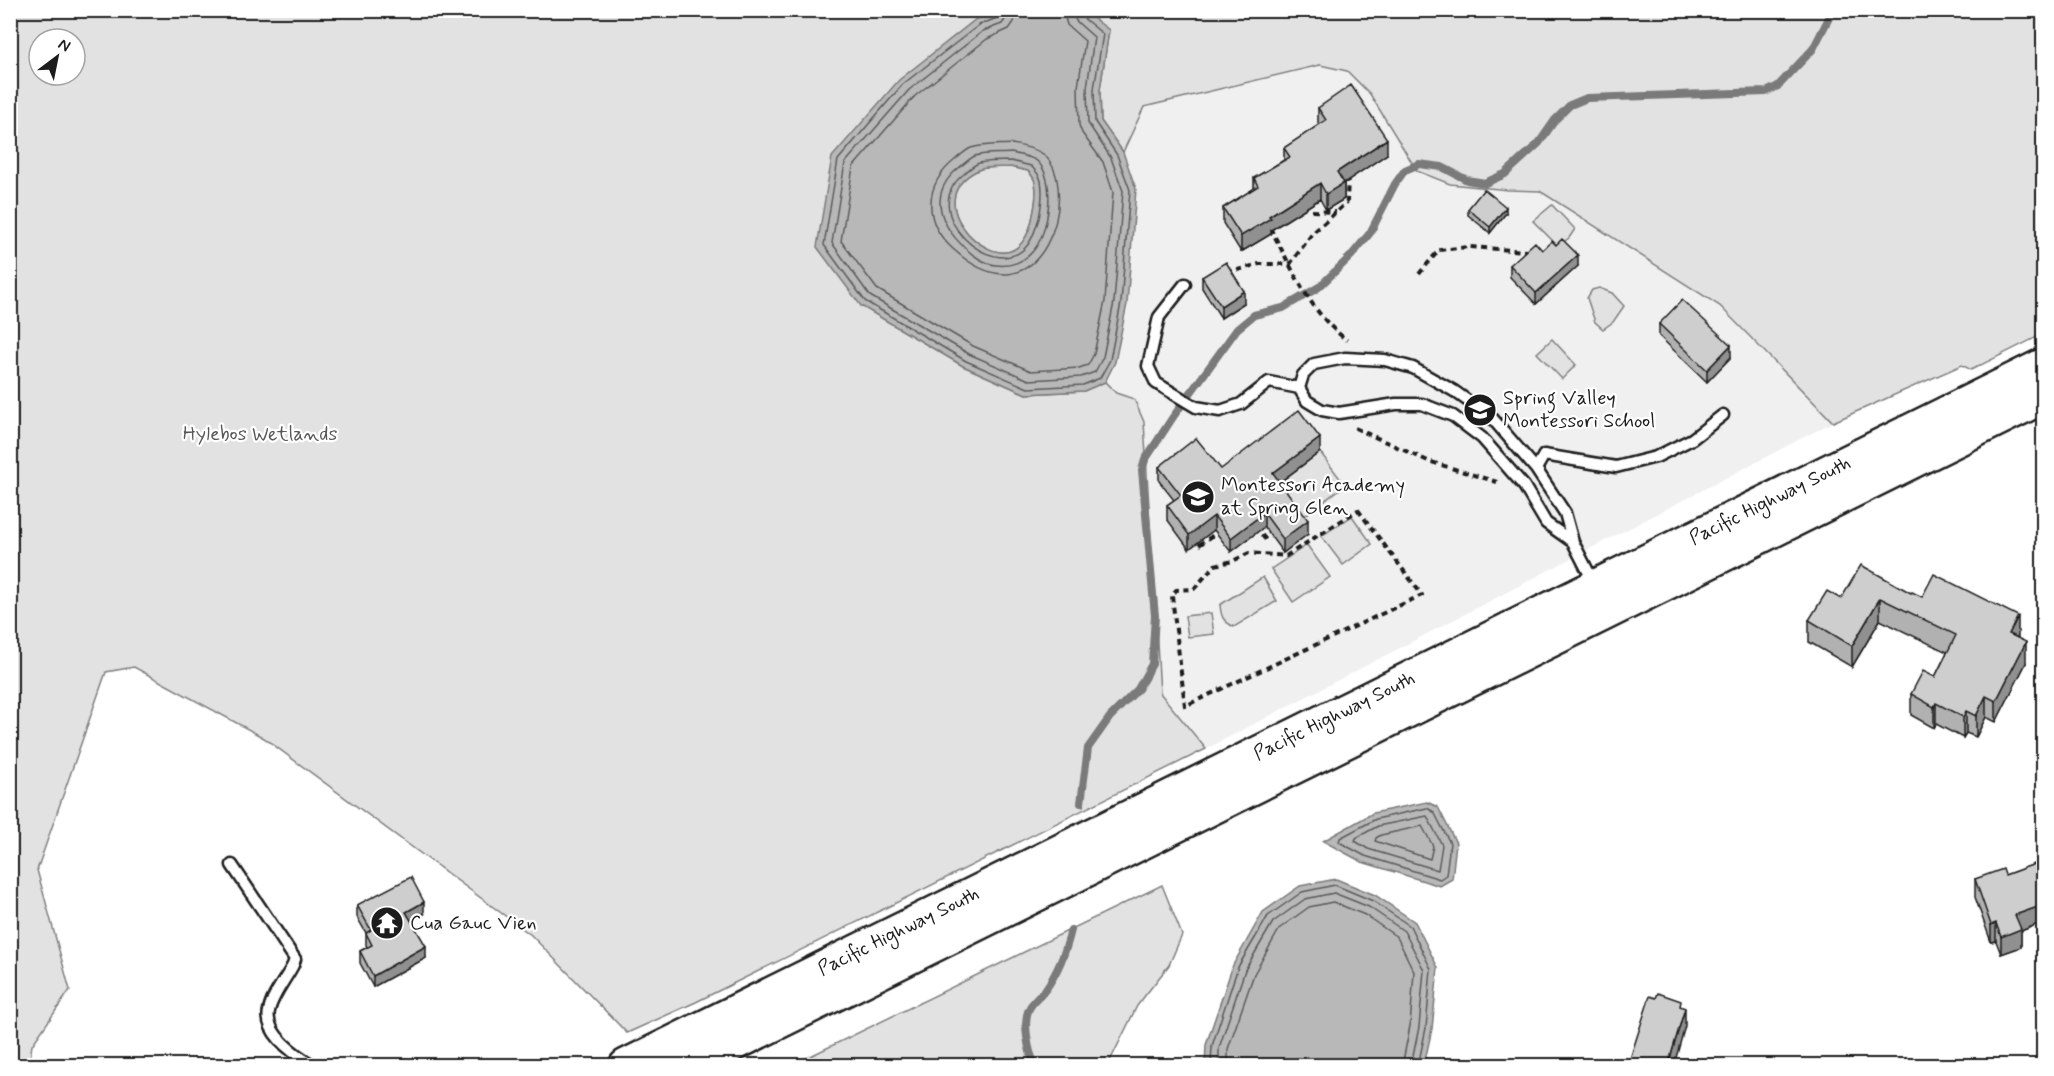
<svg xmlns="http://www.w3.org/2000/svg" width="2054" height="1076" font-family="Mynerve,sans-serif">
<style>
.built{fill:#f0f0f0}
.green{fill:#e2e2e2;stroke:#7f7f7f;stroke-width:1.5;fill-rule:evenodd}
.water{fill:#b8b8b8;stroke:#7a7a7a;stroke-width:1.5;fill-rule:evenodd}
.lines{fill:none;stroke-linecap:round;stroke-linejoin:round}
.shore{stroke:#5a5a5a;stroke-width:1.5}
.stream{stroke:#7a7a7a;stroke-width:8}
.lane-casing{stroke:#1c1c1c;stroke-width:15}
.primary-casing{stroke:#1c1c1c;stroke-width:38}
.path{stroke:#1c1c1c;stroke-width:4;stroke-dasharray:6 4.5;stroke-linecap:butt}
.lane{stroke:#fff;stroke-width:10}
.primary{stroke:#fff;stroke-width:33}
.wall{fill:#b1b1b1;stroke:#1c1c1c;stroke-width:1.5}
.shaded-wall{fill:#909090;stroke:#1c1c1c;stroke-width:1.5}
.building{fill:#cecece;stroke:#1c1c1c;stroke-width:1.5}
.labels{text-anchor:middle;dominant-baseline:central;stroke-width:4.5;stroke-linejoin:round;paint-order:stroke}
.poi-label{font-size:20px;fill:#1c1c1c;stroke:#fff;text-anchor:start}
.park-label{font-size:20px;fill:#575757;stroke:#fff}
.street-label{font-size:20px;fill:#1c1c1c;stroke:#fff}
</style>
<rect width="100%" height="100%" fill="#fff"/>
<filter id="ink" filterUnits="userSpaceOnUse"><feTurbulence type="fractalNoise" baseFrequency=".0167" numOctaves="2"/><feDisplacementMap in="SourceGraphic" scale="12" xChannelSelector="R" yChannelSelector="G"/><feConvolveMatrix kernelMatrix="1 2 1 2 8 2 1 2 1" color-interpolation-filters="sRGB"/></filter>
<g filter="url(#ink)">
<path class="built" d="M 1320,65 L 1347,71 L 1370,94 L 1417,171 L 1450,184 L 1508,190 L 1540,190 L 1720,306 L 1833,422 L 1206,749 L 1160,693 L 1144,422 L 1134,399 L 1116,393 L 1105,382 L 1115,362 L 1127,304 L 1133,234 L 1136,189 L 1123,152 L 1144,107 Z"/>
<path class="green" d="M 10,11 L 1001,11 L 976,19 L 861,306 L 963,366 L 1026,394 L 1084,391 L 1105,382 L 1116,393 L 1134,399 L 1144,422 L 1160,693 L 1206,749 L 696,1002 L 627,1033 L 531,935 L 264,738 L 134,667 L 106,672 L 37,870 L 70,990 L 32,1045 L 29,1065 L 11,1065 ZM 39,39 L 75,39 L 75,75 L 39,75 Z
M 1080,11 L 2043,11 L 2043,334 L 1971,370 L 1962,365 L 1833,422 L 1720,306 L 1540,191 L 1508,190 L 1450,184 L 1417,171 L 1370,94 L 1347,71 L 1320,65 L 1144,107 L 1123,152 L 1101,121 L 1100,90 L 1109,30 Z
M 1010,167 L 1028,171 C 1031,175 1035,179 1035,183 C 1038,195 1034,212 1031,224 C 1028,234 1023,245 1013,250 C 984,265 919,199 978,170 C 986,166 1001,168 1010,167 Z
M 1552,205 L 1575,229 L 1569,238 L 1558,246 L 1533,221 Z
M 1599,288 L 1612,293 L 1624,306 L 1613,322 L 1603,329 L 1595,322 L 1587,298 L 1592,290 Z
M 1552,339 L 1576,365 L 1562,379 L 1537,353 Z
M 1320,452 L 1345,485 L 1298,521 L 1270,490 Z
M 1352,516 L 1372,544 L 1343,565 L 1321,536 Z
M 1307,545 L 1330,577 L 1293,602 L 1271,569 Z
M 1263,577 L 1277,601 L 1234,627 C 1223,621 1221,617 1220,605 Z
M 1211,613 L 1214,634 L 1188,637 L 1185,616 Z
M 1162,885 L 1182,935 L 1169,965 L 1137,1006 L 1108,1065 L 792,1065 Z"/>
<path class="water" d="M 1001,11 L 1084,11 L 1109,30 L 1100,90 L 1101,121 L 1123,152 L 1136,189 L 1127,304 L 1115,362 L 1105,382 L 1084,391 L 1026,394 L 963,366 L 861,306 L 817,247 L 832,157 L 899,80 L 976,19 ZM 1010,167 L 1028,171 C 1031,174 1035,179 1035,183 C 1038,195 1034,212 1031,224 C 1028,234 1023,245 1013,250 C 984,265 919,199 978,170 C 986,166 1001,168 1010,167 Z
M 1427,802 L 1438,807 L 1456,843 L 1452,879 L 1440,886 L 1362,862 L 1323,841 L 1373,813 Z
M 1336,879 L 1375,895 L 1415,922 L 1438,968 L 1432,1029 L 1424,1065 L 1205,1065 L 1206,1045 L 1233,965 L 1263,912 L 1300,886 Z"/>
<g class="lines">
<path class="shore" d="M 1000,10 L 997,18 L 979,25 L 903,84 L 838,160 L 824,245 L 865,301 L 966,361 L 1028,388 L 1083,385 L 1100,378 L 1110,360 L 1121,303 L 1130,190 L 1117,155 L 1095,122 L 1094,89 L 1103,34 L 1082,17 L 1080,10
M 1007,10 L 1006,18 L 1002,24 L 983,31 L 909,90 L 845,163 L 832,243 L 870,296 L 969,354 L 1029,380 L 1081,377 L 1095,372 L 1103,357 L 1114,302 L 1123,191 L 1111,158 L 1088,123 L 1087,88 L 1094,37 L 1076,21 L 1072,10
M 1016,10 L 1014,22 L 1009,29 L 987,39 L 915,96 L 853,167 L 841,241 L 877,289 L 973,346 L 1031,371 L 1079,368 L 1088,365 L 1094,354 L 1105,301 L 1113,192 L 1103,162 L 1082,133 L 1079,125 L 1078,87 L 1085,41 L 1067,25 L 1063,10
M 1012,144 C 1022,146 1035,148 1043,154 C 1083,187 1043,331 953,249 C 922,221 924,184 956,159 C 961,155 966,150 971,148 C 983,144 1000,145 1012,144 Z
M 1011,153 C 1019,155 1031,156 1037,161 C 1057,179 1049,233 1033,251 C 1024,262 1010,267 996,265 C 985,264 972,255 965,248 C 938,223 928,192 960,167 C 965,163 970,158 975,156 C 985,153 1000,154 1011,153 Z
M 1011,161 L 1031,166 C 1035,170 1040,176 1041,181 C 1043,191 1041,208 1039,218 C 1036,227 1033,240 1026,247 C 993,283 915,212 964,174 C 968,170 973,165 979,163 C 988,161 1001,161 1011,161 Z
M 1427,808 L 1434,812 L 1450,843 L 1446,875 L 1440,879 L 1365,856 L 1339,842 L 1340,838 L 1376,819 Z
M 1427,816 L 1442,845 L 1438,870 L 1368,849 L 1355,841 L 1356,838 L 1378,826 Z
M 1422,826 L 1433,846 L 1430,859 L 1375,841 L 1376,838 L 1381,835 Z
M 1211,1066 L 1212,1046 L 1238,967 L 1268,916 L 1302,892 L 1335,885 L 1373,901 L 1410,926 L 1431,969 L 1426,1028 L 1418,1066
M 1219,1066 L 1219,1048 L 1245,970 L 1273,922 L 1305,899 L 1334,893 L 1369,907 L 1404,931 L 1424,970 L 1419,1027 L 1411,1066
M 1228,1066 L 1228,1049 L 1254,974 L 1280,928 L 1309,907 L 1333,902 L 1365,915 L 1397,937 L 1414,972 L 1410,1026 L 1402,1066"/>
<path class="stream" d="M 1081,803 L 1088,748 L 1110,717 L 1138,689 L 1152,664 L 1155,616 L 1142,470 L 1145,460 L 1173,417 L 1237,329 L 1254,315 L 1283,308 L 1319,287 L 1351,256 L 1370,233 L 1395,184 L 1405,170 L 1419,164 L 1442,167 L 1467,180 L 1485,183 L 1505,174 L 1539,143 L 1555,120 L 1570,105 L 1587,98 L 1766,92 L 1778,86 L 1813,49 L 1833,10
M 1036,1066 C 1028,1053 1022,1020 1030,1007 C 1034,1001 1040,996 1045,990 C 1058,972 1066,951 1071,930"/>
<defs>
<path id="lane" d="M 1185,284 L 1159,317 L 1148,366 L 1156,383 L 1196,407 L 1220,411 L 1241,404 L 1269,382 L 1299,388
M 1536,469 L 1544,455 L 1616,467 L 1656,457 L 1692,439 L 1723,415
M 1573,542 L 1546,523 L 1524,486 L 1482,438 L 1453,416 L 1422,404 L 1396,404 L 1339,413 L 1322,410 L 1307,401 L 1299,388 L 1303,375 L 1314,364 L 1345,358 L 1385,360 L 1413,368 L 1454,391 L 1492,418 L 1536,469 L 1565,513 L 1573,542 L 1595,585
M 232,865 L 295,959 L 293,965 C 286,979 272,995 269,1011 C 264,1034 297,1056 314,1066"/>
<g id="primary">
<path id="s1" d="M 626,1066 L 2044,365"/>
<path d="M 689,1066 L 2044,396"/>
</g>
</defs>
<use href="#lane" class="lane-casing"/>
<use href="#primary" class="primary-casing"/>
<path class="path" d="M 1312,211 L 1336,212
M 1270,228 C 1292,267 1310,314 1347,340
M 1227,273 L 1259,264 L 1290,264 L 1312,234 L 1347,202 L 1348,176
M 1419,274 L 1439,250 L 1469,247 L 1526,251
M 1355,428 L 1428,461 L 1497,482
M 1358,510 L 1422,595 L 1185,706 L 1172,596 L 1176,590 L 1194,589 L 1215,565 L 1233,561 L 1249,553 L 1286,556 Z
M 1255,527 L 1266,540
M 1199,545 L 1221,530"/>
<use href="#lane" class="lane"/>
<use href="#primary" class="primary"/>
</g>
<path class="wall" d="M 1318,108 L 1387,154 L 1344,183 L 1344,199 L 1326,210 L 1320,199 L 1271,230 L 1271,234 L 1241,252 L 1223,223 L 1223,208 L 1254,189 L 1254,178 L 1284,160 L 1284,148 L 1319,125 L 1318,123 Z
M 1468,209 L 1506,213 L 1490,233 L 1468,215 Z
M 1542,250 L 1578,266 L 1536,304 L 1510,277 L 1510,265 Z
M 1202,277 L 1244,303 L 1221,318 L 1202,288 Z
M 1659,324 L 1731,357 L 1707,382 L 1659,336 Z
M 1320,452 L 1280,482 L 1308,534 L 1283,553 L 1264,527 L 1231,552 L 1214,530 L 1189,549 L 1167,519 L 1167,505 L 1174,500 L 1159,481 L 1159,467 L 1221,469 Z
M 1911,593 L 2017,638 L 2026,663 L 1996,722 L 1986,717 L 1976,737 L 1966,733 L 1963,738 L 1936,724 L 1934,728 L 1911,715 L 1911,694 L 1935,677 L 1947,652 L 1880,620 L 1852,667 L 1809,642 L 1809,620 L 1841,599 Z
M 2043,861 L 2043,922 L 2021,931 L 2021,947 L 2001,954 L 1996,941 L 1991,942 L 1975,897 L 1975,879 L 2005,875 Z
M 357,905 L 424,914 L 411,921 L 426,958 L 373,987 L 360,963 L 360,951 L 367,947 L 366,945 L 366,933 L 357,917 Z"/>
<path class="shaded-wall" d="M 1387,139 L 1387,154 L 1344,183 L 1344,199 L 1326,210 L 1326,194 L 1337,172 Z
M 1320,183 L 1320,199 L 1271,230 L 1271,234 L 1241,252 L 1241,236 L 1269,216 Z
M 1506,207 L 1506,213 L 1490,233 L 1490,227 Z
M 1578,255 L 1578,266 L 1536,304 L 1536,293 Z
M 1244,291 L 1244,303 L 1221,318 L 1221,306 Z
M 1731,345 L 1731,357 L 1707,382 L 1707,370 Z
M 1320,438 L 1320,452 L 1273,487 L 1273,473 Z
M 1264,513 L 1264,527 L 1231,552 L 1231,538 Z
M 1214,516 L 1214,530 L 1189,549 L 1189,535 Z
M 1308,520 L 1308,534 L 1283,553 L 1283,539 Z
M 1880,598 L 1880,620 L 1852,667 L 1852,646 Z
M 2018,616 L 2018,638 L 2009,634 Z
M 2026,642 L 2026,663 L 1996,722 L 1996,701 Z
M 1986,696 L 1986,717 L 1976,737 L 1976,716 Z
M 1936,703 L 1936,724 L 1934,728 L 1934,707 Z
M 1966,711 L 1966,733 L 1963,738 L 1963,717 Z
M 424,902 L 424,914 L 406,923 L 406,912 Z
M 2043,905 L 2043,922 L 2021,931 L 2021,947 L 2001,954 L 2001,937 L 2015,915 Z
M 1996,923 L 1996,941 L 1991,942 L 1991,925 Z
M 426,946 L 426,958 L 373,987 L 373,976 Z
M 1685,1008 L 1685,1026 L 1674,1065 L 1668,1065 Z"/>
<path class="building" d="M 1351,85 L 1387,139 L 1337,172 L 1344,183 L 1326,194 L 1320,183 L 1269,216 L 1271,218 L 1241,236 L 1223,208 L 1258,186 L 1254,178 L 1290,157 L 1284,148 L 1326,120 L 1318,108 Z
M 1484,189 L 1506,207 L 1490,227 L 1468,209 Z
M 1562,239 L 1578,255 L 1536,293 L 1510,265 L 1535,242 L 1542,250 L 1552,241 L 1556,245 Z
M 1226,262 L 1244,291 L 1221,306 L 1202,277 Z
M 1682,300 L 1731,345 L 1707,370 L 1659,324 Z
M 1299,410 L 1320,438 L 1273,473 L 1308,520 L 1283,539 L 1264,513 L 1231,538 L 1214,516 L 1189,535 L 1167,505 L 1181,495 L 1159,467 L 1196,438 L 1221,469 Z
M 1861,565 L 1911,593 L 1912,592 L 1922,597 L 1934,574 L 2018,616 L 2009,634 L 2026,642 L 1996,701 L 1986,696 L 1976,716 L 1966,711 L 1963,717 L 1936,703 L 1934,707 L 1911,694 L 1923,671 L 1935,677 L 1956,635 L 1880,598 L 1852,646 L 1809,620 L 1827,591 L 1841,599 Z
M 2043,861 L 2043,905 L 2015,915 L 2021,929 L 2001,937 L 1996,923 L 1991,925 L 1975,879 L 2003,869 L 2005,875 Z
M 411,877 L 424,902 L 406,912 L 426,946 L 373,976 L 360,951 L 372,945 L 366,933 L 371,930 L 357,905 Z
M 1658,993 L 1681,1001 L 1680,1006 L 1685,1008 L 1668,1065 L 1628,1065 L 1650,996 L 1656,998 Z"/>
</g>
<defs>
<symbol id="school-disc" viewBox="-11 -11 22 22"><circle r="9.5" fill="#1c1c1c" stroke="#fff"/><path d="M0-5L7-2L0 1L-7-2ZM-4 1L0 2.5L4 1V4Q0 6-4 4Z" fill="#fff"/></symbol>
<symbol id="temple-disc" viewBox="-11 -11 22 22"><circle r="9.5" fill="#1c1c1c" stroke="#fff"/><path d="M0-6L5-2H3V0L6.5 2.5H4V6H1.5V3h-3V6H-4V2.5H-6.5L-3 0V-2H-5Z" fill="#fff"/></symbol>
</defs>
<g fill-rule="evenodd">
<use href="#school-disc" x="1461" y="391" width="38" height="38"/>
<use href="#school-disc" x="1179" y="478" width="38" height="38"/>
<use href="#temple-disc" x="368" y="904" width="38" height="38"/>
</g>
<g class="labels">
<g class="poi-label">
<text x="1503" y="398">Spring Valley<tspan x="1503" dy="23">Montessori School</tspan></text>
<text x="1221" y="485">Montessori Academy<tspan x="1221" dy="23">at Spring Glen</tspan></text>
<text x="410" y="923">Cua Gauc Vien</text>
</g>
<g class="park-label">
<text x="260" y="434">Hylebos Wetlands</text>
</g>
<g class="street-label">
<text stroke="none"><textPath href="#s1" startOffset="1276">Pacific Highway South</textPath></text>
<text stroke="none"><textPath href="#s1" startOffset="790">Pacific Highway South</textPath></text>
<text stroke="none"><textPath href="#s1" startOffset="304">Pacific Highway South</textPath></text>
</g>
</g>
<rect width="2054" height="1076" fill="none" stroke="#fff" stroke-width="36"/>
<rect x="18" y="18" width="2018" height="1040" fill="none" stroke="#1c1c1c" stroke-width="2" filter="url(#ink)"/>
<g transform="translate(57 57) rotate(32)"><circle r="28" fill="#ffffff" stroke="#a4a4a4" stroke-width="1.5"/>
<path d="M0-4.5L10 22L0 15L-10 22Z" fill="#1c1c1c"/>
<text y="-9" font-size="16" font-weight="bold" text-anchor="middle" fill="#1c1c1c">N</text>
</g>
</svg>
